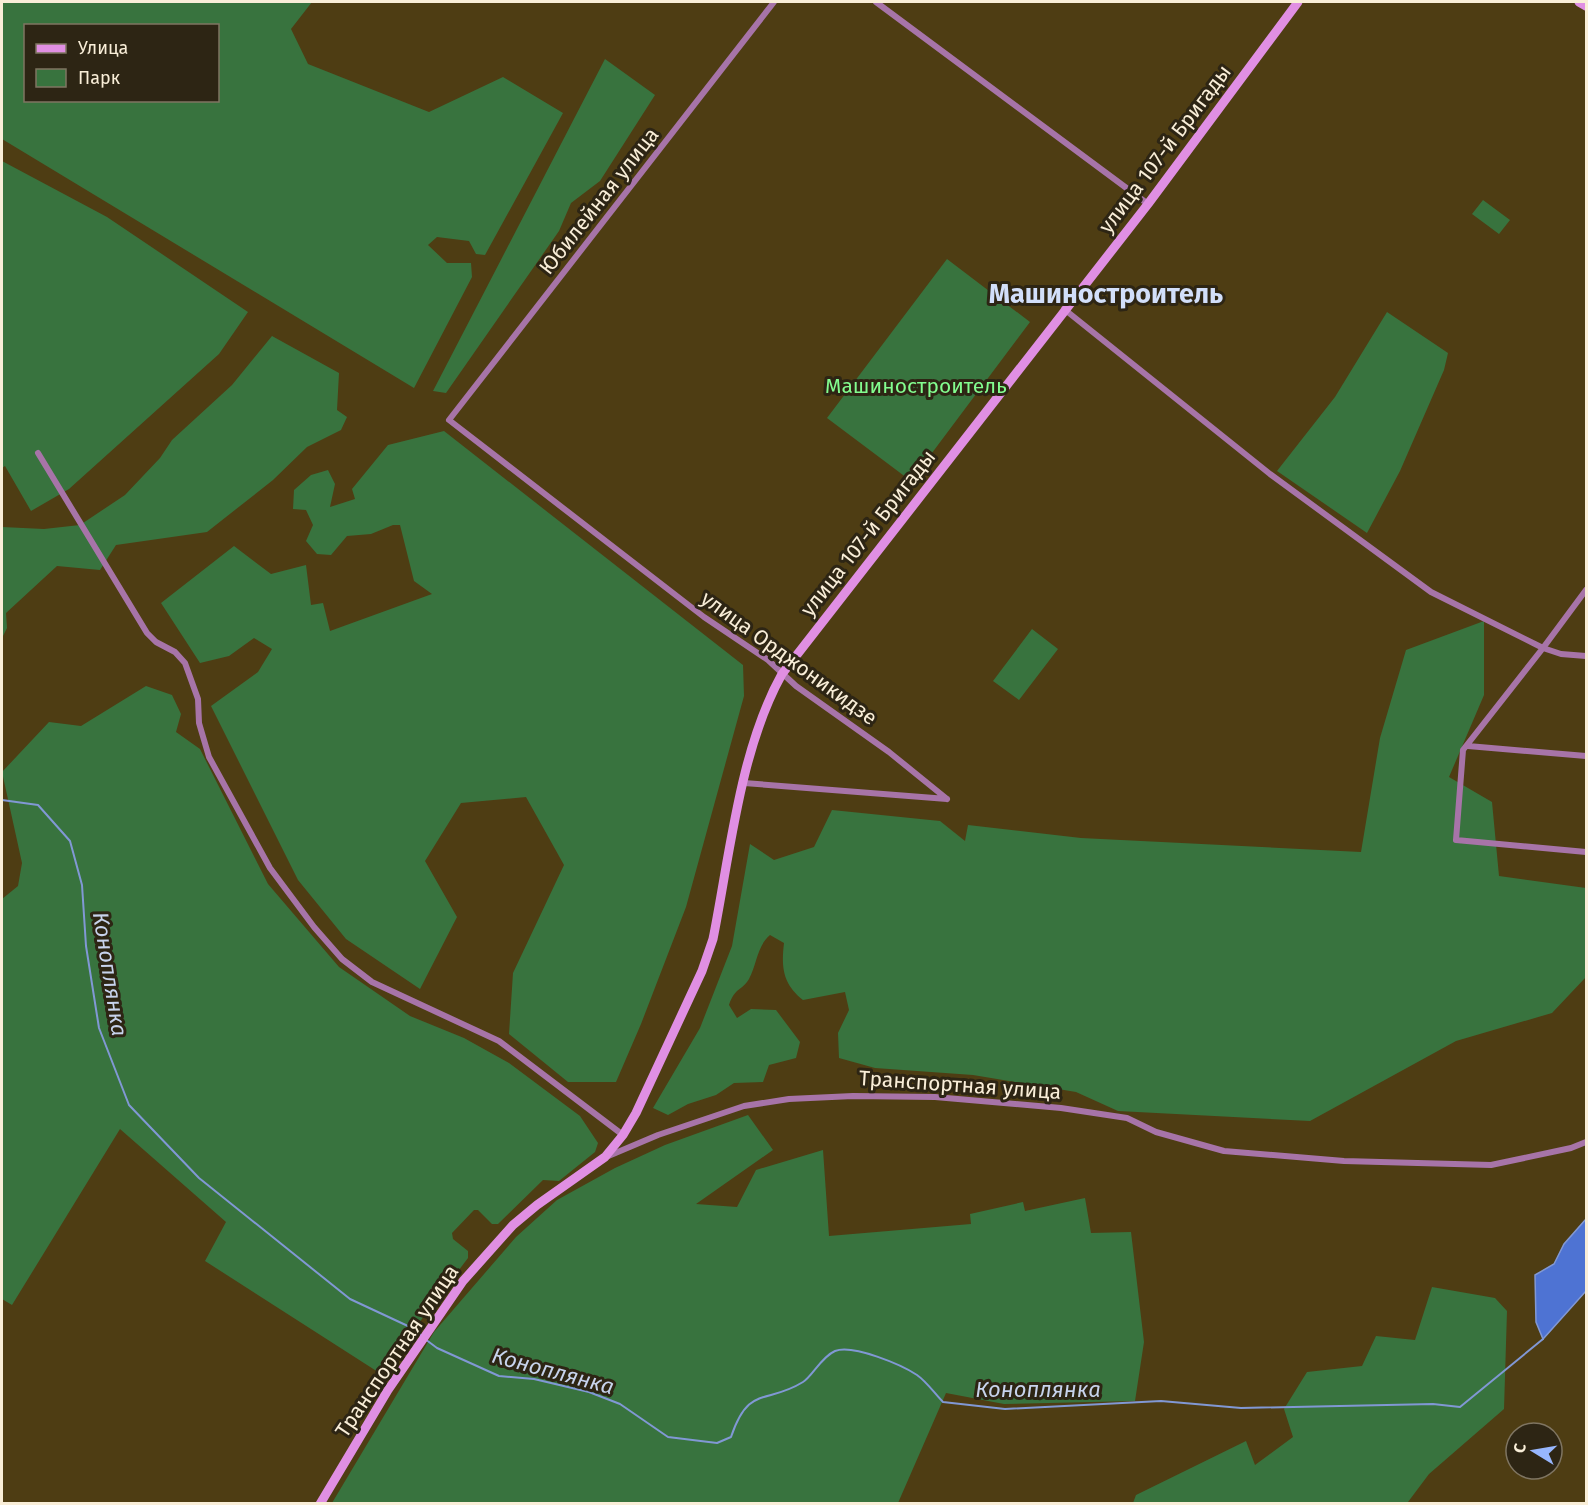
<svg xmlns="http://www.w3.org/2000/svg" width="1588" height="1505" font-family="'Fira Sans',sans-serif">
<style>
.green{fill:#38733e;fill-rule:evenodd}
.water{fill:#4e73d3;stroke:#8198d4;stroke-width:1.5}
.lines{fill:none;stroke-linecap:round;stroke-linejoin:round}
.stream{stroke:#8198d4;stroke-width:2}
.minor{stroke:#a774a8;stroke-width:6}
.secondary{stroke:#e08fe3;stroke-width:9}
.labels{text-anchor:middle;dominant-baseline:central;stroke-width:6;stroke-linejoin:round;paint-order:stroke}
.street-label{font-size:21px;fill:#f9eed8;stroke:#2d2514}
.park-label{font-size:21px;fill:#83fd8f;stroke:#2d2514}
.water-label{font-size:22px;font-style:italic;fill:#c7d3ec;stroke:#2d2514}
.district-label{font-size:27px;font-weight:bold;fill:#d2dffa;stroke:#2d2514}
</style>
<rect width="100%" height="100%" fill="#4e3d13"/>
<path class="green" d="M 2,2 L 312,2 L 291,29 L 308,64 L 429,112 L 503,77 L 563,113 L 485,255 L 476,254 L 469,241 L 437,237 L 428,245 L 447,263 L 471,263 L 472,277 L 414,388 L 2,139 ZM 26,26 L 218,26 L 218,100 L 26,100 Z
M 605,59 L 655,95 L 600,181 L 571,203 L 559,231 L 446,393 L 433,391 Z
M 2,161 L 107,217 L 248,312 L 219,354 L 69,489 L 31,511 L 5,466 L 2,468 Z
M 1483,200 L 1510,220 L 1499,234 L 1472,214 Z
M 947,259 L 1030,322 L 911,481 L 827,418 Z
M 1387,312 L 1448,353 L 1444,370 L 1400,471 L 1367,533 L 1277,471 L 1335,397 Z
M 272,336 L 339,373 L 337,410 L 347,417 L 341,430 L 307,447 L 273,480 L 207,532 L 116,545 L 100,570 L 57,566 L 6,613 L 7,628 L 2,638 L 2,527 L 44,529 L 80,525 L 125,495 L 160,458 L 172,440 L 232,385 Z
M 444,431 L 743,665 L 744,696 L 686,907 L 641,1024 L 616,1082 L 568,1082 L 509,1034 L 513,973 L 564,865 L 526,797 L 461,803 L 425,861 L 457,917 L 420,989 L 346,939 L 298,880 L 211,706 L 258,672 L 272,649 L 254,638 L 229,656 L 200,663 L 161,603 L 234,546 L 271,574 L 306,565 L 311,605 L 323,603 L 330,631 L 432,594 L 414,581 L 400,525 L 393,525 L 371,534 L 347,536 L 331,555 L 317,554 L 306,541 L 313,525 L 306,510 L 293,509 L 294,490 L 311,475 L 328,470 L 335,484 L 330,507 L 355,499 L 352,489 L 388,445 Z
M 1484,621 L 1484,695 L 1449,777 L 1492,802 L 1499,876 L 1586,888 L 1586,977 L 1552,1013 L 1456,1041 L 1310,1121 L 1118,1111 L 1076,1092 L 973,1075 L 875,1068 L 839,1058 L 838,1033 L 849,1010 L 845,992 L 803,1000 C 783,984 781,968 784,943 L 770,935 C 757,946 757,964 749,979 C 742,991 735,987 729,1005 L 737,1018 L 751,1009 L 776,1010 L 800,1042 L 796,1058 L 769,1065 L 763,1082 L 734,1083 L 716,1095 L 688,1104 L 668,1115 L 653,1108 L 700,1028 L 732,946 L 750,844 L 774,860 L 814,847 L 832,810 L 940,821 L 965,841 L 968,825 L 1081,838 L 1361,852 L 1380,738 L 1406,650 Z
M 1032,629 L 1058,649 L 1019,700 L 993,681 Z
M 146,686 L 172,695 L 181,714 L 176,732 L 200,749 L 268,884 L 339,967 L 410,1016 L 464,1038 L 509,1063 L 580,1116 L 598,1143 L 595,1152 L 559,1181 L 543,1180 L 498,1224 L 492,1224 L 478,1210 L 474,1210 L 452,1233 L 453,1239 L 468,1251 L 468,1258 L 384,1369 L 378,1372 L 205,1261 L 226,1222 L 120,1129 L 12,1305 L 2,1299 L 2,899 L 18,886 L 22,863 L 2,772 L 49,722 L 81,726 Z
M 748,1115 L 773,1150 L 696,1204 L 737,1207 L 756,1170 L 823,1150 L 829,1236 L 971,1224 L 970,1214 L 1023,1202 L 1025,1211 L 1085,1198 L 1091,1233 L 1131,1232 L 1144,1342 L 1135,1401 L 1004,1404 L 946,1393 L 898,1503 L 332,1503 L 434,1332 L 516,1237 L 557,1200 L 615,1168 L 665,1145 Z
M 1432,1287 L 1495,1298 L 1507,1311 L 1504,1409 L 1429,1474 L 1408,1502 L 1411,1503 L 1133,1503 L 1136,1495 L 1246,1441 L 1255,1465 L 1293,1437 L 1284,1409 L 1307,1372 L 1362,1366 L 1376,1336 L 1415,1340 Z"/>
<path class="water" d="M 1586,1219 L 1586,1291 L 1543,1339 L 1536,1322 L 1535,1275 L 1554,1264 L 1564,1244 Z"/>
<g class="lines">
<path class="stream" d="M 2,800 L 38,805 L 70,841 L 82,885 L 86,946 L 99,1028 L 129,1105 L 199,1178 L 350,1299 L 410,1327 L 421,1335
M 425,1339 L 437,1348 L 499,1376 L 534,1379 L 589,1392 L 620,1404 L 668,1437 L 717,1443 L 731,1437 C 749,1384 766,1405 803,1382 C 812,1377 821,1357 835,1351 C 853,1344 902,1365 917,1375 C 927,1382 935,1394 943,1402 L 1005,1409 L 1161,1401 L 1241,1408 L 1433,1404 L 1460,1407 L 1543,1339"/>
<path class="minor" d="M 774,2 L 449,420 L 704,617 L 768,660 L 796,686 L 889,752 L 947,799
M 876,2 L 1148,204
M 1064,309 L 1270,474 L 1431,592 L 1543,648 L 1586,590
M 38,453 L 147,633 L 156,642 L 175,652 L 185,663 L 198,699 L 199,723 L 209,757 L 270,868 L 314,927 L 342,959 L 372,982 L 499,1041 L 623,1135
M 1586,656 L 1561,654 L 1543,648 L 1463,750 L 1456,840 L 1586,852
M 1468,746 L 1586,756
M 744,783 L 947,799
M 606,1157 L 658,1135 L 744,1106 L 789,1099 L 853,1096 L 935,1097 L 1061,1108 L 1127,1118 L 1156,1132 L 1224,1151 L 1344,1161 L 1491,1165 L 1571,1148 L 1586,1142"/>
<path class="secondary" d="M 1579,2 L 1586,6
M 320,1504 L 388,1390 L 463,1281 L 513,1225 L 537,1205 L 605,1157 L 623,1135 L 636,1113 L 702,971 L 713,939 C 730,854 740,749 782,674 L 1148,204 L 1298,2"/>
</g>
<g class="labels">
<g class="street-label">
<text transform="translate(1165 149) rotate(-53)">улица 107-й Бригады</text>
<text transform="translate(599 201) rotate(-52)">Юбилейная улица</text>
<text transform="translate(868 533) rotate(-52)">улица 107-й Бригады</text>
<text transform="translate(789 658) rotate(36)">улица Орджоникидзе</text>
<text transform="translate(960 1085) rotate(4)">Транспортная улица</text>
<text transform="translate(397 1351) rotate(-56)">Транспортная улица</text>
</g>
<g class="park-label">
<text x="916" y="386">Машиностроитель</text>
</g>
<g class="water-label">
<text transform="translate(110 974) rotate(81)">Коноплянка</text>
<text transform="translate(553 1371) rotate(15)">Коноплянка</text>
<text x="1038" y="1389">Коноплянка</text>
</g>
<g class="district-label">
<text x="1106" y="294">Машиностроитель</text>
</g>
</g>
<rect width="1588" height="1505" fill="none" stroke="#f9eed8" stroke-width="6"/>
<rect x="24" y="24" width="195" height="78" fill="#2d2514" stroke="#7f7562" stroke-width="1.5"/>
<rect x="36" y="44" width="30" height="9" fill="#e08fe3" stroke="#7f7562" stroke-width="1.5"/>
<text x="78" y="54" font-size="18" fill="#f9eed8">Улица</text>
<rect x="36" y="69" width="30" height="18" fill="#38733e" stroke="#7f7562" stroke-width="1.5"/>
<text x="78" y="84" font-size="18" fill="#f9eed8">Парк</text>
<g transform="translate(1534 1451) rotate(281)"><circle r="28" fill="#2d2514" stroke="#7f7562" stroke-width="1.5"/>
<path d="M0-4.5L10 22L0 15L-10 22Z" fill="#97b6fd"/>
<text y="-9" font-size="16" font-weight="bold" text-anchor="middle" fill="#f9eed8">С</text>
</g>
</svg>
